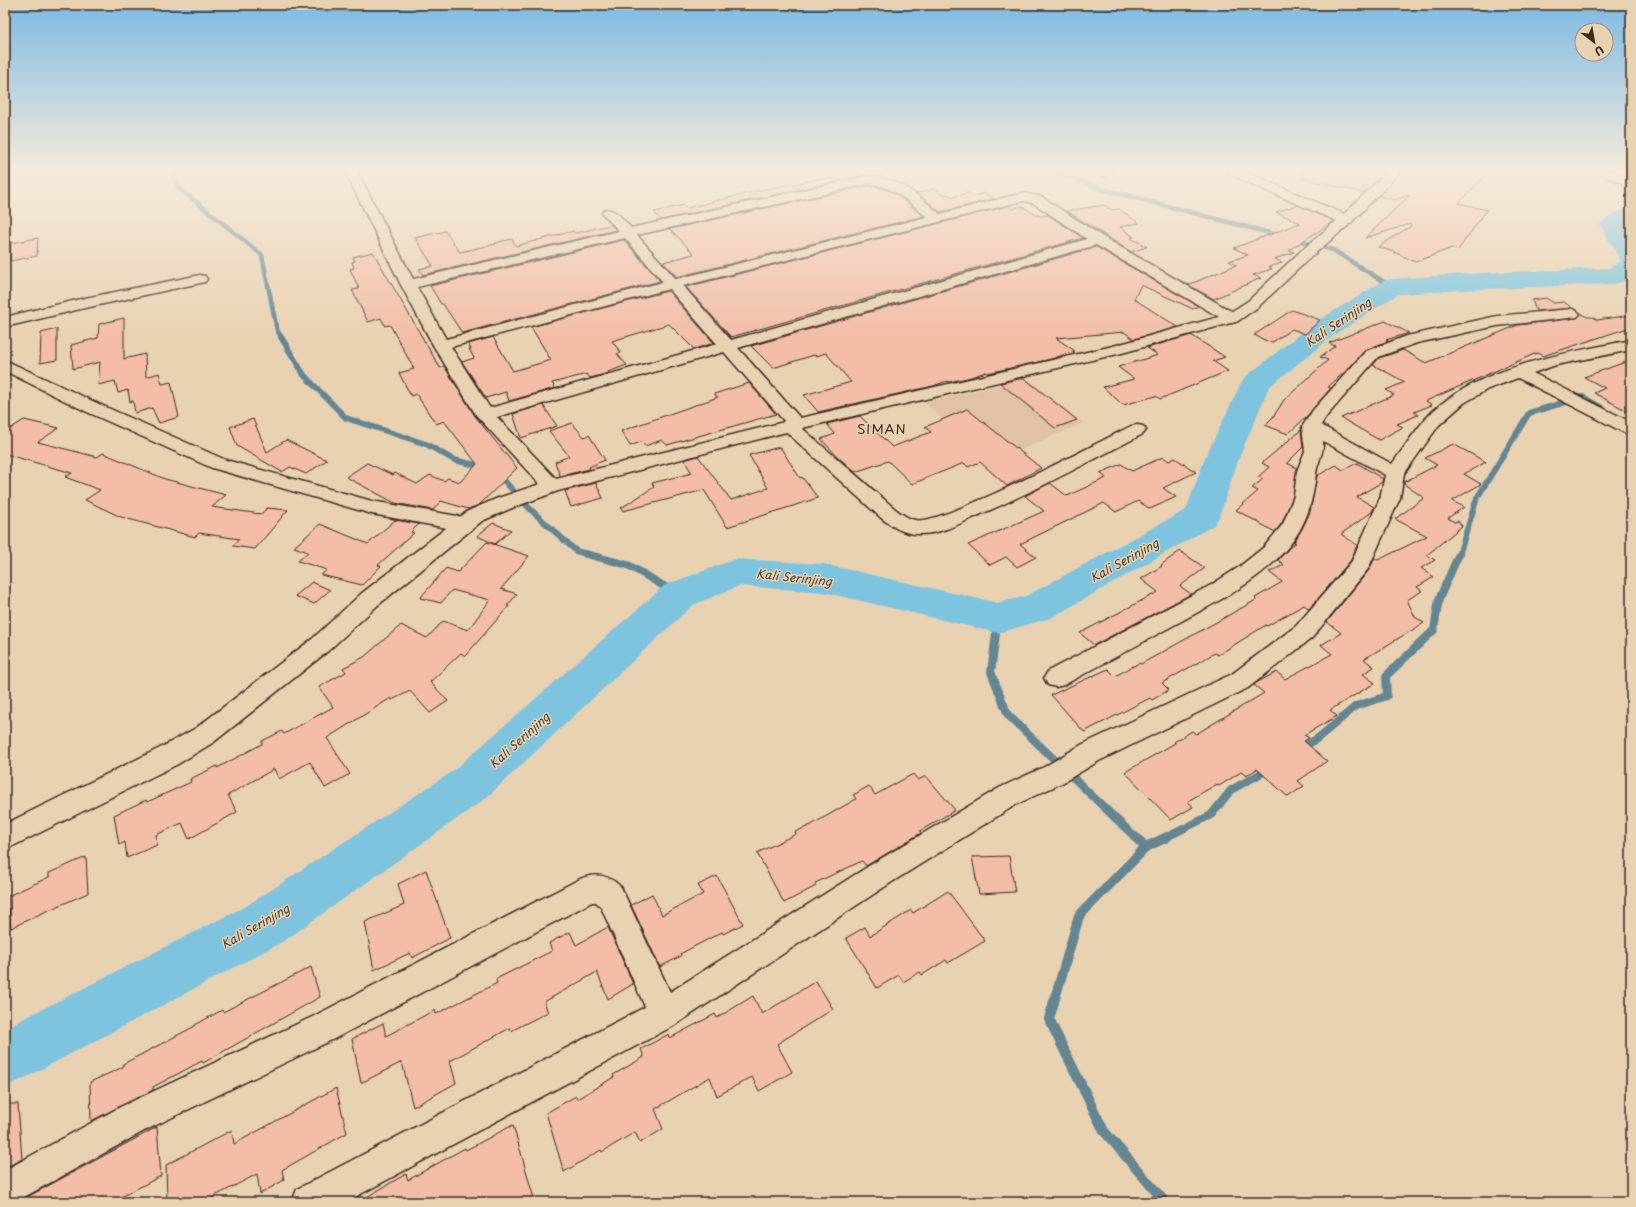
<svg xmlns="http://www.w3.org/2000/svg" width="1636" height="1207" font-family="'Playpen Sans',sans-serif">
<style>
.built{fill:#e1c2a6}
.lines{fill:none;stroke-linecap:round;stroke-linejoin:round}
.stream-far3{stroke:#638692;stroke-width:4.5}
.stream-far2{stroke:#638692;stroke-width:6}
.stream-far1{stroke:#638692;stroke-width:8}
.stream{stroke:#638692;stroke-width:10}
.river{fill:#7ec4df;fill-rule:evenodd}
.building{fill:#f3bda7;stroke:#3b2a1e}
.street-casing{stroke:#3b2a1e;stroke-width:3}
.secondary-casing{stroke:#3b2a1e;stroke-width:3}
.street{fill:#e9d2b2;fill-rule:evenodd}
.secondary{fill:#e9d2b2;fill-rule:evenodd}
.labels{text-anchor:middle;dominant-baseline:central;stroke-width:3;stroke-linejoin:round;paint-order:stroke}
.water-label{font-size:12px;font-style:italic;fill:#45413b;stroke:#e9d2b2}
.quarter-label{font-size:13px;letter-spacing:1px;fill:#3b2a1e;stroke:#e9d2b2}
</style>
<rect width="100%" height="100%" fill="#e9d2b2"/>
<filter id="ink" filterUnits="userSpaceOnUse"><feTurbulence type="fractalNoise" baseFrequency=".025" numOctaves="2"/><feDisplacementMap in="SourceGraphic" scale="8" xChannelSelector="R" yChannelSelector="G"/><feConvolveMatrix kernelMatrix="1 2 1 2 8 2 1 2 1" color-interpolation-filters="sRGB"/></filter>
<g filter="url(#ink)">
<path class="built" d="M 1028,379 L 1083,423 L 990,463 L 924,402 Z"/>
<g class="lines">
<path class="stream-far3" d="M 174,171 L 178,187 L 262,255 L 277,330 L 282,338
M 1048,171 L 1067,176 L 1102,189 L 1281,236
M 1293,239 L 1333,250 L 1392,287"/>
<path class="stream-far2" d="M 281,337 L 304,375 L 346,418 L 426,444 L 454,460 L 485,467
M 499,475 L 530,509 L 576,551 L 590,555
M 1459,555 L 1477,498 L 1529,413 L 1583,397 L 1602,408"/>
<path class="stream-far1" d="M 586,554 L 628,565 L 679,595
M 998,618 L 991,672 L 1008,715 L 1136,838
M 1300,749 L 1318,738 L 1356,706 L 1387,696 L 1386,676 L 1434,630 L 1439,599 L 1459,554
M 1165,838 L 1211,815 L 1231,790 L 1269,769"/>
<path class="stream" d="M 1135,837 L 1146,847 L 1079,916 L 1049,1019 L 1104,1131 L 1165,1202
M 1146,847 L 1167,837"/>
<path class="river" d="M 1631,208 L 1631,224 L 1625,227 L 1631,237 L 1631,277 L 1624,281 L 1615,284 L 1481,289 L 1398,294 L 1334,335 L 1269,387 L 1239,458 L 1219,517 L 1214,525 L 1051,618 L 998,633 L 823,592 L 739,586 L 693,605 L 485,799 L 284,941 L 25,1078 L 5,1087 L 5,1028 L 248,905 L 453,771 L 665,585 L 736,559 L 823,564 L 998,603 L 1026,596 L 1186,510 L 1205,458 L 1241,383 L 1245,377 L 1314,323 L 1383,281 L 1392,279 L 1481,273 L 1609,268 L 1621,261 L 1600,225 C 1607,216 1620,211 1631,208 Z"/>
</g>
<path class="building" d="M 857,171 L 864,175 L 661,220 L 654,212 L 684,205 L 687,208 L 752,192 L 823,178 L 826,180 Z
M 1303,171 L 1385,171 L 1364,193 L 1302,178 Z
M 1402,171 L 1490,171 L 1459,203 L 1487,210 L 1458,250 L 1452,248 L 1415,262 L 1394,252 L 1378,247 L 1411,226 L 1410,224 L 1365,238 L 1410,195 L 1395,200 L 1379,196 Z
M 868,186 L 877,187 L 892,192 L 924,216 L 677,277 L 663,262 L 694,254 L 670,229 Z
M 935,189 L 943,195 L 947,194 L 953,197 L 968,193 L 974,196 L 984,193 L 994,199 L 940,212 L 917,193 Z
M 1104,205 L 1112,210 L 1119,209 L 1139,223 L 1120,227 L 1134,237 L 1131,238 L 1147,247 L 1131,252 L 1067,211 Z
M 1297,205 L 1334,221 L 1289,250 L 1294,252 L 1275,259 L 1282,263 L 1269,267 L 1272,269 L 1253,275 L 1261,278 L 1214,299 L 1188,285 L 1236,265 L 1229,261 L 1248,255 L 1234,248 L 1300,223 L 1276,212 Z
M 1008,206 L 1012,209 L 1022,206 L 1036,215 L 1041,216 L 1048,215 L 1083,238 L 731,337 L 686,287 Z
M 611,225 L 616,230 L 423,275 L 419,269 L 433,266 L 415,238 L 445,231 L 460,252 L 496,244 L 495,243 L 512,239 L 516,246 L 573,231 L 575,233 Z
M 38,238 L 37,256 L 10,261 L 11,243 Z
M 624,240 L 660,281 L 462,333 L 447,310 L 443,304 L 441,304 L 430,286 Z
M 1096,247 L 1198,306 L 1193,309 L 1141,285 L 1134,299 L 1178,327 L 1134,339 L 1124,332 L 1056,338 L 1075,351 L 1051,359 L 988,373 L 986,372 L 971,377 L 949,382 L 947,381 L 933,386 L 818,412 L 804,395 L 851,382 L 826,353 L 816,356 L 814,355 L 773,368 L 751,346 Z
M 373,252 L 440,368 L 444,366 L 475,416 L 517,468 L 479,505 L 468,509 L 441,501 L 433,510 L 395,503 L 346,477 L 367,463 L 393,475 L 395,473 L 417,484 L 430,475 L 444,481 L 448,478 L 460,482 L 477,464 L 444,421 L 436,424 L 416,394 L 411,396 L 399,373 L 414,369 L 390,325 L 385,326 L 381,318 L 368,322 L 352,290 L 359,289 L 350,269 L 354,268 L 352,262 L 355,261 L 353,257 Z
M 668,291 L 714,343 L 694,349 L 669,324 L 612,341 L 621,353 L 617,354 L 627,365 L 608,372 L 609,373 L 590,378 L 587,374 L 552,383 L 555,388 L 509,401 L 506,392 L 486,398 L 462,362 L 474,358 L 469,349 L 471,349 L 468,344 L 493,337 L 513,371 L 551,360 L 531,327 Z
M 1546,298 L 1554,303 L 1564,302 L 1572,308 L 1536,311 L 1532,300 Z
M 1292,310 L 1320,320 L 1305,334 L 1292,329 L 1271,343 L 1254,335 Z
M 1581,313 L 1587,317 L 1592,317 L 1597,320 L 1631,315 L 1631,327 L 1543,356 L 1537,353 L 1426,401 L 1432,405 L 1414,412 L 1418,415 L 1397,424 L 1403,427 L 1379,440 L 1341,418 L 1394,395 L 1386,390 L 1405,382 L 1373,365 L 1379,358 L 1403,350 L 1426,363 L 1518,325 L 1577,318 Z
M 124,318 L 124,359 L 145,354 L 146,377 L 159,373 L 162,384 L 171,382 L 179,417 L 159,423 L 152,408 L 135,413 L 133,401 L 130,402 L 128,390 L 118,393 L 115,381 L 98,385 L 100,362 L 73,369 L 71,345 L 98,338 L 99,324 Z
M 1385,321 L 1409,333 L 1386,340 L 1388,341 L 1365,350 L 1349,368 L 1328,387 L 1331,388 L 1307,416 L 1288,434 L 1265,425 L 1273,417 L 1284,400 L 1328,360 L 1320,357 L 1335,346 L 1329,343 Z
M 57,329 L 57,360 L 40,363 L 41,333 Z
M 1191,335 L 1225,357 L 1213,361 L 1228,371 L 1160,399 L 1156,396 L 1123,405 L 1103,387 L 1134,379 L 1118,367 L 1158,355 L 1147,348 Z
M 1631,360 L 1631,413 L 1594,393 L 1605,388 L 1584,377 Z
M 1024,378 L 1077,420 L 1055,428 L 1000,383 Z
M 749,383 L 776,414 L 667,445 L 662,440 L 645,446 L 641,442 L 630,446 L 621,431 L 718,397 L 714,394 Z
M 543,405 L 557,426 L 521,438 L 513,414 Z
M 967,409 L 1041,468 L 1007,486 L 980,462 L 968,467 L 964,463 L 912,484 L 888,461 L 855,472 L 838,457 L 821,439 L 835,434 L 827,424 L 860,416 L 892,447 L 931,432 L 925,427 Z
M 253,419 L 267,452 L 286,440 L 327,460 L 306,474 L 290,467 L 282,472 L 237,446 L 230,427 Z
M 24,420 L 59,428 L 38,442 L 97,457 L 103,453 L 165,479 L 226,495 L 212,507 L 261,514 L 267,508 L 288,510 L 255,549 L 233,546 L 239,539 L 199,533 L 195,537 L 121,517 L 85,500 L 100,490 L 65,477 L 72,473 L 5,454 L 5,432 Z
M 572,423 L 584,437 L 589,435 L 605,460 L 589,467 L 590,469 L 560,476 L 555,462 L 569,456 L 549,431 Z
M 1301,430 L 1303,447 L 1287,463 L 1297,468 L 1293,496 L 1282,523 L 1275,532 L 1236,510 L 1258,491 L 1252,488 L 1263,479 L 1258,477 L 1269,467 L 1262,463 Z
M 1453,444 L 1486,462 L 1464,474 L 1481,484 L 1452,501 L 1464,507 L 1448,518 L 1454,522 L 1458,521 L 1462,526 L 1427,555 L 1435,560 L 1421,568 L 1434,577 L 1417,587 L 1422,591 L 1407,600 L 1415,617 L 1424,623 L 1364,659 L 1374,667 L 1363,674 L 1375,683 L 1330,710 L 1337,716 L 1304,735 L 1309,738 L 1304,741 L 1327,761 L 1298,781 L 1304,786 L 1288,797 L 1257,769 L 1246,776 L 1241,772 L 1219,786 L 1217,784 L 1188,801 L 1193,807 L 1171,820 L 1125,772 L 1175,743 L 1174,742 L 1192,731 L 1196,734 L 1264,693 L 1254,685 L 1256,683 L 1277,672 L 1285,679 L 1332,654 L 1321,645 L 1341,633 L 1327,622 L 1369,570 L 1375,558 L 1378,560 L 1427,536 L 1395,519 L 1424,498 L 1404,484 L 1404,482 L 1437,465 L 1425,458 Z
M 780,447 L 800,478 L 802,477 L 818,498 L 727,527 L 704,490 L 623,511 L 621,508 L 654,487 L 652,483 L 692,473 L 684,460 L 698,456 L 731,500 L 768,488 L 749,455 Z
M 1163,457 L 1169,461 L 1175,458 L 1196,472 L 1163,488 L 1176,497 L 1150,509 L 1138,501 L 1116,512 L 1104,503 L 1020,544 L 1036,557 L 1017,567 L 1006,557 L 990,565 L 968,545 L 1044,511 L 1025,496 L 1050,483 L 1067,496 L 1106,478 L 1100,473 L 1121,464 L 1132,471 Z
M 1357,463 L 1383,479 L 1382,482 L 1357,497 L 1374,507 L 1372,512 L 1341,534 L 1357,545 L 1351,560 L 1309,609 L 1304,605 L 1267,626 L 1266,625 L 1218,655 L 1215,653 L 1162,683 L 1169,690 L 1152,700 L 1150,698 L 1084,732 L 1051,695 L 1108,669 L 1115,676 L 1139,663 L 1141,664 L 1256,600 L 1255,598 L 1282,582 L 1269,572 L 1284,565 L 1278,560 L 1292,545 L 1296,543 L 1294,542 L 1302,529 L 1310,512 L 1317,476 L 1336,465 L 1343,470 Z
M 596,483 L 603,498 L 571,507 L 565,491 Z
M 395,520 L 419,524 L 411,532 L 414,533 L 378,565 L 381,566 L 362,585 L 321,575 L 327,570 L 298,561 L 308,552 L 294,547 L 320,524 L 368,544 Z
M 493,523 L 511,530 L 495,544 L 477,536 Z
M 487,542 L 529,556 L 501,589 L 517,594 L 507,606 L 509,606 L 465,656 L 461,653 L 430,682 L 448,701 L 430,713 L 410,691 L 392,700 L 391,698 L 327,738 L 350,774 L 325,788 L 310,762 L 279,779 L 274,769 L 228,795 L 237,812 L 189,839 L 182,823 L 156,835 L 157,845 L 127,858 L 125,842 L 119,845 L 114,815 L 146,800 L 147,802 L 191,782 L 190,779 L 217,766 L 217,768 L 262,744 L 262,741 L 282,731 L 284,734 L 333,707 L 319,687 L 346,672 L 343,668 L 364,657 L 401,625 L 427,638 L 443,621 L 468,630 L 490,600 L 452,590 L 441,603 L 420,598 L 446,568 L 458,572 Z
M 1180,551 L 1205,568 L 1180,586 L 1191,594 L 1094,645 L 1080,633 L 1158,592 L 1141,579 L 1162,566 L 1161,565 Z
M 312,582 L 330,590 L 314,604 L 295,596 Z
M 913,774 L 918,780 L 926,776 L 955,810 L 920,831 L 921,833 L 866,866 L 862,861 L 815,883 L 816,886 L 784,903 L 757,853 L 796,834 L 795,832 L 811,825 L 856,799 L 853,795 L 869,786 L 875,795 Z
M 1009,856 L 1015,892 L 979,894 L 972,857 Z
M 86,857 L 88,893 L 40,914 L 11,928 L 8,896 L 49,877 L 49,873 Z
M 426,870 L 450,938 L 412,958 L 410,953 L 374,970 L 365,922 L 404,905 L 398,884 Z
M 717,876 L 743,924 L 723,934 L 722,932 L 680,954 L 681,956 L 660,967 L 631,905 L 652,894 L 662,915 L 703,894 L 698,885 Z
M 948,891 L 985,941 L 948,963 L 946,960 L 922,975 L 920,972 L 903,982 L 899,975 L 877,988 L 846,938 L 865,927 L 870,936 L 911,910 L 913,913 Z
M 608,927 L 633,984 L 608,999 L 597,972 L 544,1002 L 548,1012 L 511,1031 L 510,1028 L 450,1061 L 456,1083 L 413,1107 L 402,1062 L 361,1083 L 352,1039 L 383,1023 L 386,1036 L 435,1010 L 436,1014 L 497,983 L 496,979 L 552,951 L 549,943 L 570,932 L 576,945 Z
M 311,967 L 320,997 L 203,1063 L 202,1061 L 153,1087 L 153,1090 L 91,1121 L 90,1082 L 123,1067 L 123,1064 L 195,1026 L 195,1025 L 222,1010 L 223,1012 Z
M 816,981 L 833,1009 L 777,1044 L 792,1072 L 759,1091 L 752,1077 L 717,1096 L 710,1077 L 655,1109 L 663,1129 L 640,1143 L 635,1132 L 602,1152 L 601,1150 L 564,1172 L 546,1113 L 576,1096 L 577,1099 L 614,1077 L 613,1075 L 644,1057 L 641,1049 L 669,1034 L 670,1038 L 715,1014 L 717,1018 L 753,996 L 762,1014 Z
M 336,1088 L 347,1133 L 282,1170 L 284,1180 L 260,1194 L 257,1174 L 204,1202 L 167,1202 L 166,1165 L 232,1130 L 234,1144 Z
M 5,1104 L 18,1104 L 22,1159 L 5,1168 Z
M 513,1125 L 535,1202 L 358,1202 L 406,1174 L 408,1180 L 465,1148 L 466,1150 Z
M 157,1127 L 161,1176 L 119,1198 L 120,1202 L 18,1202 Z"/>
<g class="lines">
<defs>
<path id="street" d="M 345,171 L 357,171 L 413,279 L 619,231 L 602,213 L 604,210 C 616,207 624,221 631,228 L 868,176 C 898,177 918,195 940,214 L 1023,193 L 1042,197 L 1103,237 L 1238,315 L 1240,318 L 1238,321 L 1232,323 L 1226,321 L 1096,245 L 738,348 L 802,420 L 805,424 L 802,428 C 828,451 854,473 880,496 C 890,504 902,517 915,520 C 940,527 1099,442 1131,426 L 1137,425 L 1143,426 L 1146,430 L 1143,434 C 1089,462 1035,491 979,515 C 961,523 939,535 918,534 C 903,534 891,526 880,517 L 783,429 L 780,425 L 784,421 L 724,352 L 497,417 L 559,482 L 562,486 L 559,490 L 552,492 L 545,490 L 476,415 L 433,345 L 401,285 ZM 868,184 C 893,185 909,202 927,217 L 676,279 L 637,235 ZM 1023,201 L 1033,203 L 1087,239 L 731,340 L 683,286 ZM 625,238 L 663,282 L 446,339 L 417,287 ZM 669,289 L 717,344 L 490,408 L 451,347 Z
M 1112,171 C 1109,176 1103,176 1099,175 L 1097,172 Z
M 1227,171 L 1244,171 L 1351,217 L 1353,220 L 1351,223 L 1341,223 L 1229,174 Z
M 1599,171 L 1615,171 L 1631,179 L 1631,188 L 1601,174 Z
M 200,275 L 205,276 L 207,279 L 205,282 L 85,308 L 5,327 L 5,317 L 85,298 Z
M 1572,309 L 1577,311 L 1580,314 L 1577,317 L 1497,326 L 1417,343 L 1378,357 L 1326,417 L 1321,425 L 1392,464 C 1407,444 1421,420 1440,405 C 1488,365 1571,352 1631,340 L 1631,350 L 1556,365 L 1533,373 L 1631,422 L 1631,434 L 1625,433 L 1518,378 L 1488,389 L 1464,403 L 1439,425 L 1404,474 L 1400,498 L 1368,569 L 1312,638 L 1248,688 L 1099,761 L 1062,783 L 1017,804 L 892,882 L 675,1025 L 346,1202 L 292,1202 L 297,1189 L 645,1007 L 601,907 L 596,902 L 592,902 L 334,1039 L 146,1130 L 17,1201 L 5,1202 L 5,1170 L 122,1106 L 312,1017 L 580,879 C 596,872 609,875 621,887 L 670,992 L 872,864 L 999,788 L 1044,767 L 1081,745 L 1232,674 L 1296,626 L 1352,561 L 1380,498 L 1385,475 L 1323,441 C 1324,453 1318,461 1316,473 C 1313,501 1307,523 1289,546 C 1259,582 1215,603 1174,625 C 1138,645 1101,665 1064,685 L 1056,687 L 1048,685 L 1044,678 L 1048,671 L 1211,585 L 1239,567 L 1264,547 L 1283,524 L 1294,496 L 1297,471 L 1305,451 L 1302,427 L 1313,410 L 1366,351 L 1407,336 L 1497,316 Z
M 5,360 L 99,404 L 226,460 L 372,501 L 463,517 L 470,519 L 473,524 L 470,529 L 463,531 L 372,514 L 212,468 L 87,412 L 5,371 Z"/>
<path id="secondary" d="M 1388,171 L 1401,171 L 1351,223 L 1313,255 L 1258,307 L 1238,321 L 1122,353 L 798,429 L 558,491 L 512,508 L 482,521 L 378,605 L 328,651 L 214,742 L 178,764 L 5,850 L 5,824 L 160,748 L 196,728 L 312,639 L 362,593 L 468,511 L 498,498 L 552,480 L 796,419 L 1113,346 L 1226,315 L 1248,301 L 1303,249 L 1341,217 Z"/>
</defs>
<use href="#street" class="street-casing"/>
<use href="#secondary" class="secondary-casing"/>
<use href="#street" class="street"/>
<use href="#secondary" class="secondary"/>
</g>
</g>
<linearGradient id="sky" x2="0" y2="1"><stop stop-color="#7dbae4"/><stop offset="0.5" stop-color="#f5ebdc"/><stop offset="1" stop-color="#f5ebdc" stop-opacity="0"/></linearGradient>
<rect width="1636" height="340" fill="url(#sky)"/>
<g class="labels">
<g class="water-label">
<text transform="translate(1338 322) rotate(-34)">Kali Serinjing</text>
<text transform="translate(1124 560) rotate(-29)">Kali Serinjing</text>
<text transform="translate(794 577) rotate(6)">Kali Serinjing</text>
<text transform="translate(519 740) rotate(-42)">Kali Serinjing</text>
<text transform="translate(255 926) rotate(-30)">Kali Serinjing</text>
</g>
<g class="quarter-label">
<text x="882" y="428">SIMAN</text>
</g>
</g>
<rect width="1636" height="1207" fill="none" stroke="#e9d2b2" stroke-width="20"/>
<rect x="10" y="10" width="1616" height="1187" fill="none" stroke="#3b2a1e" stroke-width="1.5" filter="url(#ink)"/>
<g transform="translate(1594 42) rotate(149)"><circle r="19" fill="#e9d2b2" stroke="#a38f77"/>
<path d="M0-3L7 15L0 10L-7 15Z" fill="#3b2a1e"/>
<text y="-6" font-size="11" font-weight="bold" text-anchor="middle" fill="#3b2a1e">U</text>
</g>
</svg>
